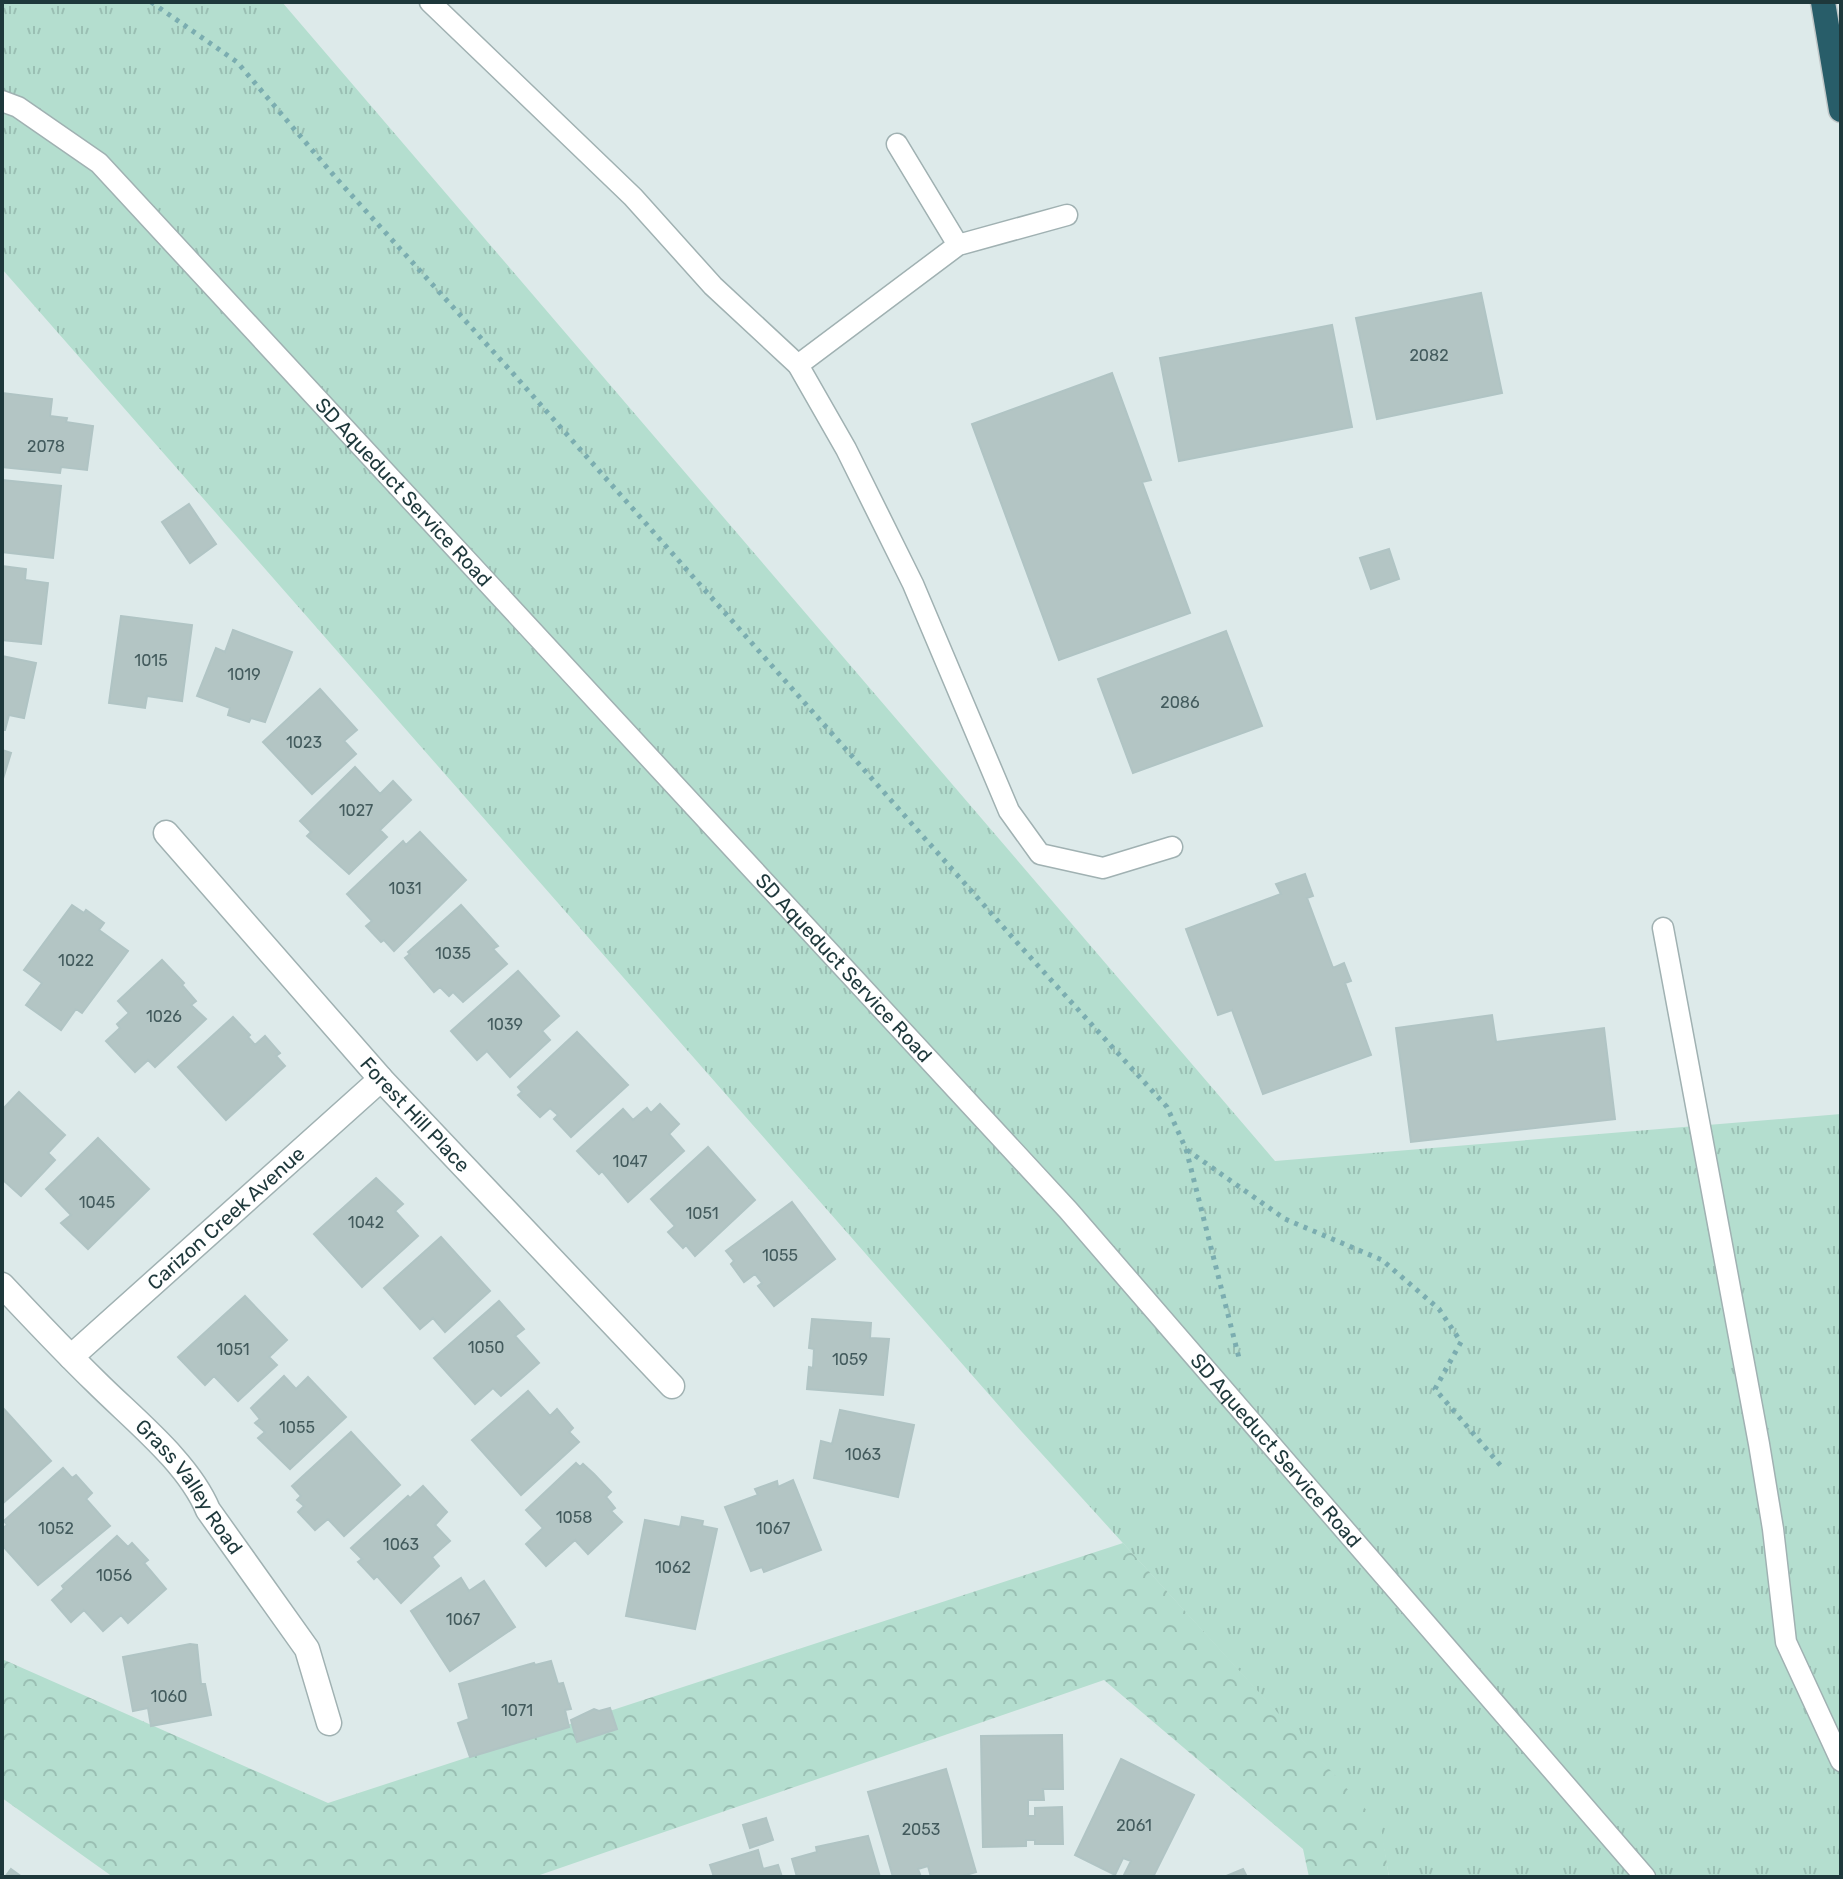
<svg xmlns="http://www.w3.org/2000/svg" width="1843" height="1879" font-family="Rubik,sans-serif">
<style>
.grass{fill:url(#grass-tufts)}
.forest{fill:url(#forest-crowns)}
.building{fill:#b3c5c4;stroke:#b0c4c4;stroke-width:2}
.lines{fill:none;stroke-linecap:round;stroke-linejoin:round}
.lane-casing{stroke:#a0b1b2;stroke-width:23}
.street-casing{stroke:#a0b1b2;stroke-width:27}
.highway-casing{stroke:#c0c7c8;stroke-width:27}
.path{stroke:#7badb0;stroke-width:5;stroke-dasharray:4 6;stroke-linecap:butt}
.lane{stroke:#fff;stroke-width:20}
.street{stroke:#fff;stroke-width:24}
.highway{stroke:#285d69;stroke-width:24}
.labels{text-anchor:middle;dominant-baseline:central;stroke-width:6;stroke-linejoin:round;paint-order:stroke}
.number-label{font-size:16px;fill:#435b5d}
.street-label{font-size:20px;fill:#1e383b;stroke:#eef7f6}
</style>
<defs>
<pattern id="grass-tufts" width="24" height="20" patternUnits="userSpaceOnUse" patternTransform="scale(2)"><rect width="24" height="20" fill="#b4decf"/><path d="M3 7l-1-3M5 7V3M7 7l1-3M15 17l-1-3M17 17v-4M19 17l1-3" fill="none" stroke="#9abfb3"/></pattern>
<pattern id="forest-crowns" width="20" height="18" patternUnits="userSpaceOnUse" patternTransform="scale(2)"><rect width="20" height="18" fill="#b4decf"/><path d="M2 6a3 3 0 1 1 6 0M12 15a3 3 0 1 1 6 0" fill="none" stroke="#9abfb3"/></pattern>
</defs>
<rect width="100%" height="100%" fill="#ddeaea"/>
<path class="grass" d="M 2,2 L 282,2 L 1275,1161 L 1841,1114 L 1841,1877 L 1389,1877 L 1380,1826 L 1022,1432 L 2,269 Z"/>
<path class="forest" d="M 1123,1543 L 1381,1826 L 1389,1877 L 1309,1877 L 1303,1849 L 1104,1680 L 534,1877 L 113,1877 L 2,1798 L 2,1659 L 328,1803 Z"/>
<path class="building" d="M 1481,293 L 1502,393 L 1377,419 L 1356,318 Z
M 1332,325 L 1352,427 L 1179,461 L 1160,358 Z
M 1112,373 L 1151,480 L 1142,482 L 1190,613 L 1059,660 L 972,424 Z
M 2,393 L 52,399 L 50,416 L 67,418 L 66,422 L 93,426 L 87,470 L 61,467 L 60,473 L 2,467 Z
M 2,480 L 61,486 L 53,558 L 2,552 Z
M 189,504 L 216,544 L 190,563 L 162,522 Z
M 1389,549 L 1399,579 L 1371,589 L 1360,558 Z
M 2,566 L 26,569 L 25,580 L 48,583 L 41,644 L 2,640 Z
M 121,616 L 192,625 L 182,701 L 147,696 L 145,708 L 109,703 Z
M 233,630 L 292,652 L 265,722 L 251,718 L 249,722 L 228,715 L 230,708 L 197,696 L 216,648 L 225,652 Z
M 1226,631 L 1262,726 L 1133,773 L 1098,679 Z
M 2,656 L 36,663 L 24,718 L 9,715 L 5,730 L 2,730 Z
M 320,689 L 357,730 L 344,741 L 356,754 L 312,794 L 263,742 Z
M 2,750 L 11,753 L 2,782 Z
M 355,767 L 380,794 L 393,781 L 411,800 L 380,830 L 387,837 L 349,874 L 307,836 L 311,832 L 300,821 Z
M 420,832 L 466,880 L 394,951 L 384,940 L 381,942 L 366,926 L 372,921 L 347,894 L 403,841 L 406,845 Z
M 1305,874 L 1313,896 L 1307,898 L 1333,968 L 1344,963 L 1351,981 L 1345,983 L 1371,1055 L 1263,1094 L 1232,1010 L 1218,1015 L 1186,929 L 1281,894 L 1276,884 Z
M 72,905 L 84,913 L 86,910 L 104,923 L 99,930 L 128,951 L 82,1013 L 76,1009 L 61,1030 L 26,1005 L 42,983 L 24,970 Z
M 461,905 L 498,946 L 493,949 L 507,964 L 463,1002 L 453,992 L 449,996 L 440,987 L 434,992 L 405,958 L 410,954 L 408,952 Z
M 162,960 L 184,983 L 182,985 L 196,1001 L 191,1005 L 206,1019 L 155,1067 L 148,1060 L 135,1072 L 106,1041 L 120,1028 L 117,1024 L 129,1013 L 118,1001 Z
M 518,971 L 559,1016 L 542,1031 L 550,1040 L 510,1077 L 487,1051 L 477,1060 L 451,1031 Z
M 1492,1015 L 1496,1042 L 1604,1028 L 1615,1119 L 1411,1142 L 1396,1028 Z
M 233,1017 L 250,1035 L 248,1037 L 255,1045 L 265,1036 L 280,1053 L 276,1056 L 285,1066 L 226,1120 L 178,1067 Z
M 577,1032 L 628,1085 L 571,1137 L 554,1119 L 558,1115 L 550,1108 L 540,1117 L 518,1095 L 522,1092 L 518,1087 Z
M 19,1092 L 65,1135 L 48,1153 L 55,1160 L 21,1196 L 2,1179 L 2,1110 Z
M 660,1104 L 679,1124 L 669,1134 L 684,1151 L 628,1202 L 602,1171 L 599,1174 L 577,1151 L 623,1109 L 633,1120 L 647,1108 L 651,1113 Z
M 98,1138 L 149,1189 L 88,1249 L 61,1223 L 71,1215 L 46,1189 Z
M 708,1147 L 755,1200 L 695,1256 L 686,1245 L 683,1248 L 668,1232 L 675,1226 L 651,1199 Z
M 376,1178 L 403,1204 L 395,1211 L 418,1236 L 362,1287 L 314,1234 Z
M 792,1202 L 835,1259 L 774,1306 L 758,1286 L 762,1283 L 755,1274 L 744,1282 L 731,1264 L 734,1261 L 726,1251 Z
M 441,1237 L 490,1291 L 445,1332 L 433,1318 L 420,1329 L 384,1288 Z
M 245,1296 L 287,1340 L 269,1357 L 277,1365 L 238,1401 L 214,1376 L 205,1385 L 178,1357 Z
M 499,1301 L 524,1329 L 515,1336 L 539,1363 L 501,1396 L 493,1388 L 475,1404 L 434,1358 Z
M 812,1319 L 871,1323 L 870,1338 L 889,1339 L 883,1395 L 807,1389 L 809,1367 L 813,1368 L 814,1349 L 809,1348 Z
M 284,1376 L 296,1389 L 308,1377 L 346,1417 L 290,1469 L 258,1438 L 265,1432 L 255,1423 L 260,1419 L 251,1408 Z
M 528,1391 L 550,1416 L 557,1409 L 573,1428 L 569,1432 L 579,1442 L 521,1495 L 472,1440 Z
M 3,1408 L 51,1461 L 2,1504 L 2,1409 Z
M 840,1410 L 914,1425 L 898,1497 L 814,1478 L 821,1441 L 832,1444 Z
M 351,1432 L 400,1485 L 344,1536 L 328,1519 L 315,1530 L 298,1512 L 304,1506 L 297,1500 L 301,1496 L 292,1486 Z
M 576,1463 L 580,1467 L 583,1464 L 594,1474 L 611,1492 L 606,1497 L 615,1508 L 611,1511 L 622,1522 L 588,1554 L 575,1540 L 546,1566 L 526,1544 L 543,1528 L 526,1510 Z
M 63,1468 L 72,1478 L 76,1475 L 92,1493 L 86,1499 L 110,1526 L 38,1585 L 2,1545 L 2,1529 L 7,1525 L 4,1521 Z
M 793,1480 L 821,1550 L 764,1572 L 762,1567 L 751,1571 L 725,1507 L 758,1495 L 755,1489 L 777,1481 L 778,1487 Z
M 423,1486 L 447,1512 L 435,1525 L 450,1541 L 432,1557 L 439,1566 L 401,1603 L 377,1576 L 374,1579 L 358,1562 L 362,1559 L 351,1548 L 408,1496 L 410,1498 Z
M 682,1517 L 703,1521 L 702,1526 L 717,1529 L 695,1629 L 626,1616 L 645,1520 L 680,1527 Z
M 117,1536 L 128,1547 L 132,1543 L 148,1560 L 144,1563 L 166,1589 L 128,1623 L 121,1615 L 103,1631 L 84,1610 L 71,1622 L 52,1600 L 64,1589 L 62,1586 Z
M 461,1578 L 469,1591 L 484,1581 L 515,1627 L 450,1671 L 411,1611 Z
M 190,1644 L 197,1645 L 201,1684 L 205,1684 L 211,1715 L 151,1726 L 148,1708 L 133,1711 L 123,1657 Z
M 551,1661 L 558,1684 L 563,1683 L 571,1709 L 565,1710 L 569,1727 L 470,1757 L 458,1723 L 469,1719 L 459,1684 L 534,1663 L 535,1665 Z
M 610,1708 L 617,1729 L 577,1742 L 571,1720 L 594,1709 L 599,1711 Z
M 1062,1735 L 1063,1789 L 1043,1789 L 1044,1800 L 1028,1800 L 1028,1816 L 1035,1816 L 1035,1808 L 1062,1807 L 1063,1844 L 1035,1844 L 1035,1840 L 1026,1840 L 1026,1846 L 983,1847 L 981,1736 Z
M 1121,1759 L 1194,1795 L 1153,1877 L 1123,1877 L 1131,1861 L 1123,1858 L 1115,1875 L 1075,1855 Z
M 946,1769 L 976,1872 L 959,1877 L 931,1877 L 928,1866 L 918,1869 L 921,1877 L 893,1877 L 868,1792 Z
M 766,1818 L 773,1840 L 750,1848 L 743,1825 Z
M 868,1836 L 880,1877 L 797,1877 L 792,1859 L 817,1852 L 816,1847 Z
M 758,1850 L 763,1869 L 778,1865 L 782,1877 L 714,1877 L 710,1865 Z
M 11,1869 L 22,1877 L 5,1877 Z
M 1243,1869 L 1247,1877 L 1224,1877 Z"/>
<g class="lines">
<defs>
<g id="lane">
<path d="M 430,2 L 633,197 L 713,286 L 798,365 L 846,449 L 913,584 L 1009,811 L 1040,854 L 1103,868 L 1172,847"/>
<path id="s1" d="M 2,101 L 18,107 L 99,163 L 1068,1210 L 1645,1877"/>
<path d="M 897,144 L 958,245"/>
<path d="M 798,365 L 958,245 L 1067,215"/>
<path d="M 1663,928 L 1759,1444 L 1773,1529 L 1786,1642 L 1841,1761"/>
</g>
<g id="street">
<path id="s2" d="M 166,833 L 381,1079 L 672,1386"/>
<path id="s3" d="M 2,1285 C 33,1318 64,1351 96,1382 C 133,1419 188,1462 208,1510 L 307,1649 L 329,1723"/>
<path id="s4" d="M 71,1357 L 381,1079"/>
</g>
<path id="highway" d="M 1823,2 L 1841,110"/>
</defs>
<use href="#lane" class="lane-casing"/>
<use href="#street" class="street-casing"/>
<use href="#highway" class="highway-casing"/>
<path class="path" d="M 151,2 L 237,62 L 336,178 L 509,369 L 1021,947 L 1167,1107 L 1186,1149 L 1239,1358
M 1187,1150 L 1285,1219 L 1382,1260 L 1439,1309 L 1461,1342 L 1435,1389 L 1501,1466"/>
<use href="#lane" class="lane"/>
<use href="#street" class="street"/>
<use href="#highway" class="highway"/>
</g>
<g class="labels">
<g class="number-label">
<text x="1429" y="355">2082</text>
<text x="46" y="446">2078</text>
<text x="151" y="660">1015</text>
<text x="244" y="674">1019</text>
<text x="1180" y="702">2086</text>
<text x="304" y="742">1023</text>
<text x="356" y="810">1027</text>
<text x="405" y="888">1031</text>
<text x="453" y="953">1035</text>
<text x="76" y="960">1022</text>
<text x="164" y="1016">1026</text>
<text x="505" y="1024">1039</text>
<text x="630" y="1161">1047</text>
<text x="97" y="1202">1045</text>
<text x="702" y="1213">1051</text>
<text x="366" y="1222">1042</text>
<text x="780" y="1255">1055</text>
<text x="486" y="1347">1050</text>
<text x="233" y="1349">1051</text>
<text x="850" y="1359">1059</text>
<text x="297" y="1427">1055</text>
<text x="863" y="1454">1063</text>
<text x="574" y="1517">1058</text>
<text x="56" y="1528">1052</text>
<text x="773" y="1528">1067</text>
<text x="401" y="1544">1063</text>
<text x="673" y="1567">1062</text>
<text x="114" y="1575">1056</text>
<text x="463" y="1619">1067</text>
<text x="169" y="1696">1060</text>
<text x="517" y="1710">1071</text>
<text x="1134" y="1825">2061</text>
<text x="921" y="1829">2053</text>
</g>
<g class="street-label">
<text stroke="none"><textPath href="#s1" startOffset="564">SD Aqueduct Service Road</textPath></text>
<text stroke="none"><textPath href="#s1" startOffset="1212">SD Aqueduct Service Road</textPath></text>
<text stroke="none"><textPath href="#s2" startOffset="376">Forest Hill Place</textPath></text>
<text stroke="none"><textPath href="#s4" startOffset="208">Carizon Creek Avenue</textPath></text>
<text stroke="none"><textPath href="#s1" startOffset="1860">SD Aqueduct Service Road</textPath></text>
<text stroke="none"><textPath href="#s3" startOffset="276">Grass Valley Road</textPath></text>
</g>
</g>
<rect width="1843" height="1879" fill="none" stroke="#1e383b" stroke-width="8"/>
</svg>
